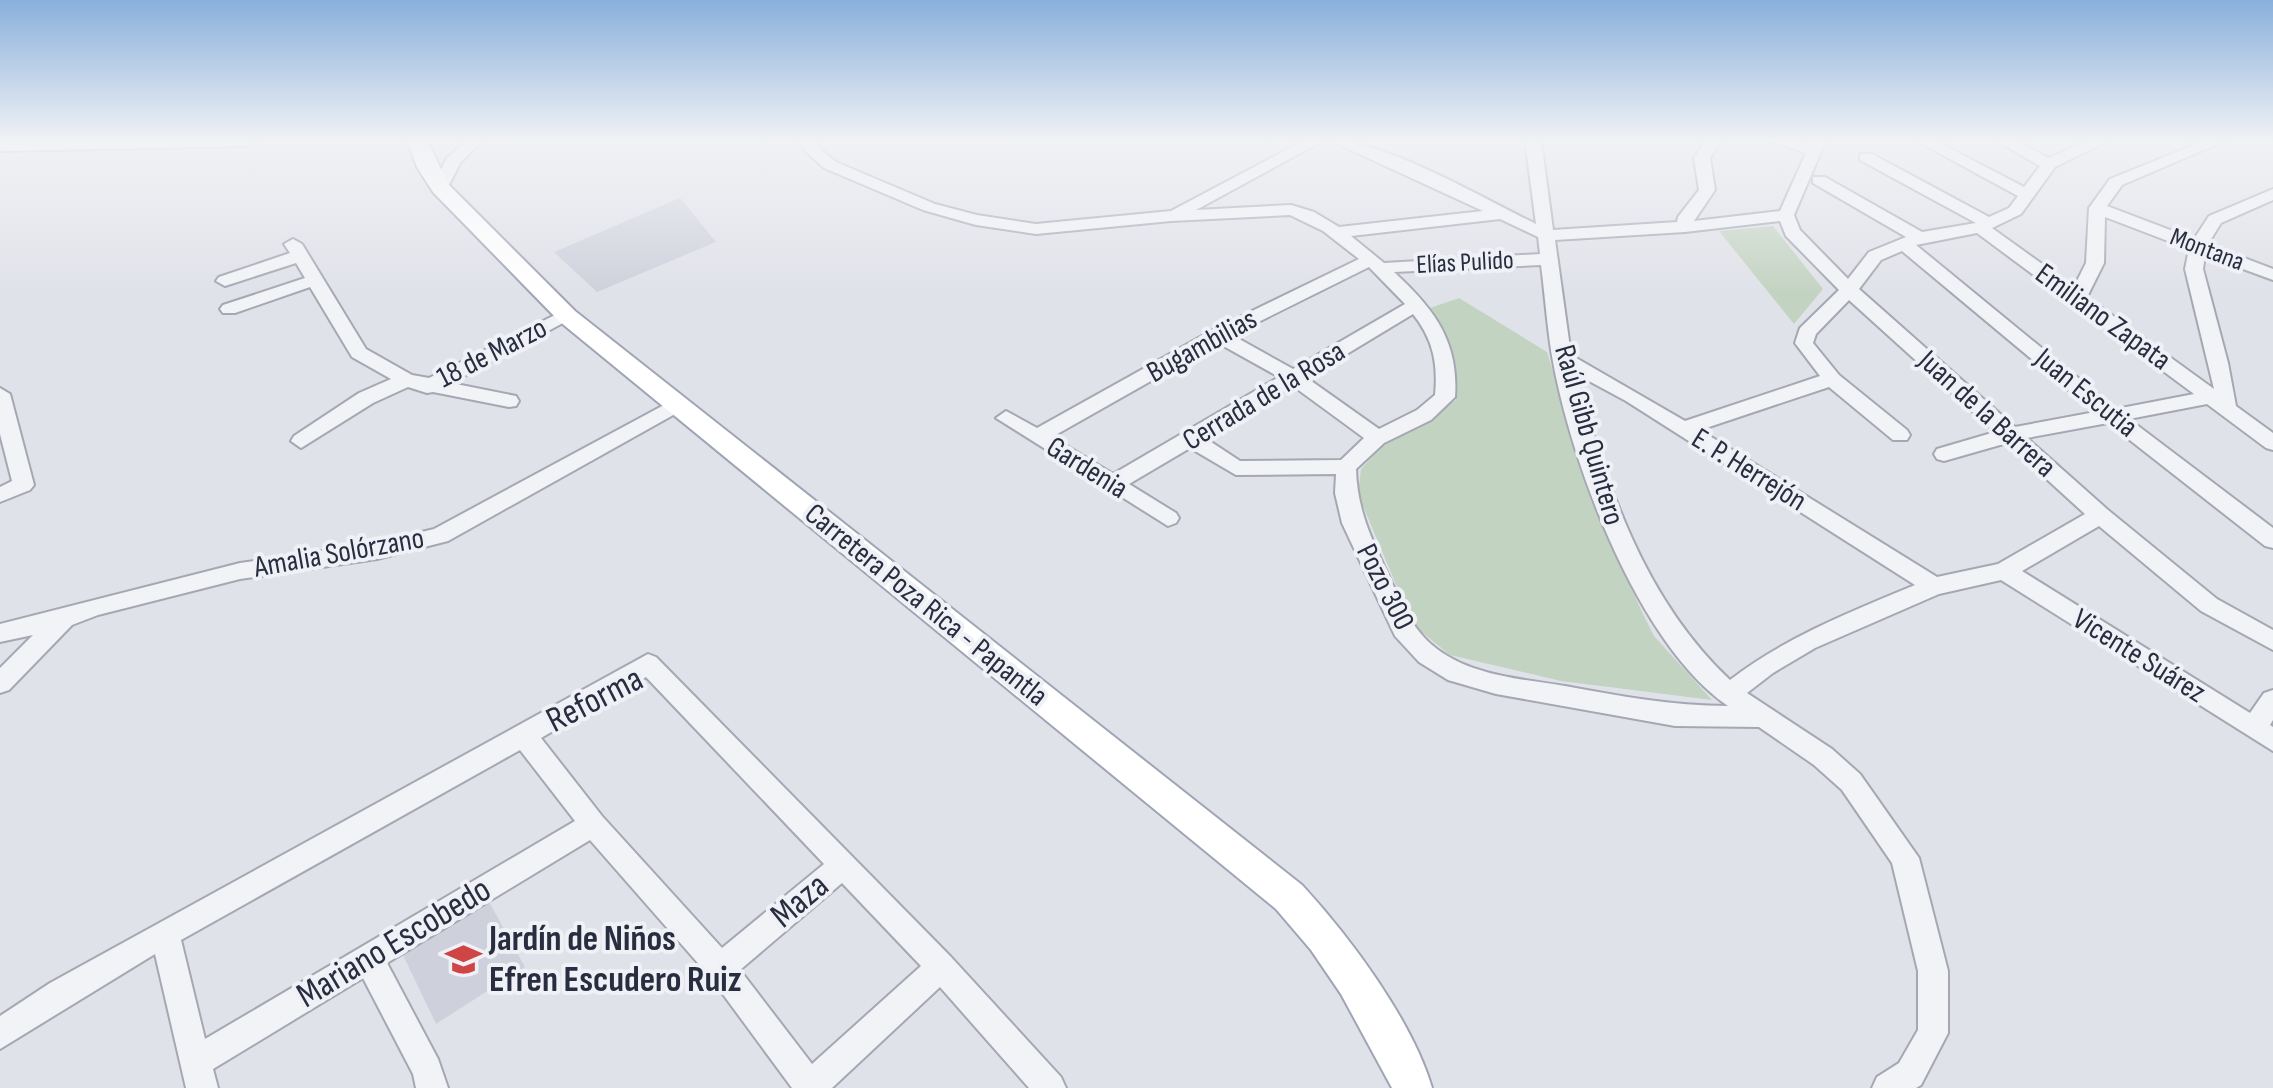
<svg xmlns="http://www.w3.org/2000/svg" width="2273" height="1088" font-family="'Sofia Sans Condensed',sans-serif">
  <rect width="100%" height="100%" fill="#e0e2e9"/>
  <g fill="#ced1db">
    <polygon points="680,198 716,242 597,292 554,252"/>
    <polygon points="488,900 525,967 436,1024 402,953"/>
  </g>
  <g fill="#c3d3c1">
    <polygon points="1773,226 1823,289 1794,324 1719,231"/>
    <path d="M1459 298 1547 352 1599 516 1641 610 1654 636 1712 700 1561 681 1450 655 1413 625 1358 494 1361 469 1380 448 1456 400C1459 367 1449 333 1427 309Z"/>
  </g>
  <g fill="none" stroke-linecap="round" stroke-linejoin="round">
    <defs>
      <g id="minor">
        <polygon points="467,140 483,140 460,163 446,191 434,191 432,188 447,158"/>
        <path d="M800 140H816L817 146 836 162 935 204 977 215 1036 224 1171 211 1305 140H1324L1196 210 1291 205 1314 212 1339 227 1483 211 1329 140C1385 140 1482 198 1536 224L1525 140H1541L1553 230 1677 222 1678 217 1699 190 1694 158 1706 140H1721L1710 158 1715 190 1694 221 1780 211 1806 153 1767 140H1793L1809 145 1811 140H1826L1794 215 1800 230 1848 279 1869 252 1906 237 1813 183V177H1825L1922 232 1976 223 1860 160V154H1872L1989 217 2009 208 2018 196 1915 140H1934L2024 187 2040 166 1995 140H2014L2049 158 2089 140H2110L2055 167 2021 214 1992 228 2074 287 2086 263 2089 208 2110 179 2206 140H2227L2122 185 2107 206 2194 239 2209 216 2273 189V200L2221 223 2208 244 2273 269V280L2205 255 2203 269 2228 363 2236 406 2273 433V450L2266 448 2207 404 2129 419 2273 528V548L2265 546 2108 423 2027 438 2108 510 2217 599 2273 630V650L2201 611 2099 526 2022 571 2250 713 2264 693 2273 690V720L2270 725 2273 727V751L2001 580 1939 594 1815 648 1773 673 1747 693 1832 749 1860 774 1919 858 1948 971V1033L1921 1085 1916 1088H1872L1877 1077 1899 1063 1918 1030V971L1892 863 1842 790 1814 765 1759 727 1675 726 1496 694 1448 680 1419 662 1395 636 1342 523 1335 493 1336 474 1236 475 1190 448 1129 484 1176 513 1179 518 1176 523 1168 526 996 418 1006 411 1037 428 1211 331 1359 259 1323 231 1290 215 1171 221 1036 234 976 225 923 210 824 168 805 151ZM2105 217 2189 249 2185 269 2214 389 2087 297 2104 263ZM1500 219 1538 237 1540 254 1384 263 1351 236ZM1780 221 1786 236 1839 290 1800 328 1795 343 1820 376 1685 421 1571 355 1555 240 1685 232ZM1977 233 2194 394 2116 409 1916 245ZM1902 251 2095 412 2015 427 1859 289 1881 260ZM1541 265C1545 295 1547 326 1552 356 1570 461 1638 645 1728 706 1672 706 1620 696 1565 686 1522 679 1473 676 1437 649 1410 629 1399 597 1385 568 1369 534 1357 506 1356 469L1384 443 1431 420 1455 397C1459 341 1434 309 1394 272ZM1369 267 1405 304 1293 369 1232 335ZM1849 300 1995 432 1937 449 1934 454 1937 459 1944 461 2007 443 2085 514 1998 564 1937 577 1700 430 1829 387 1893 440H1907L1910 435 1907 430 1839 375 1813 343 1816 334ZM1413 314C1433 339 1438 363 1435 395L1417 410 1379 429 1307 378ZM1218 343 1279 377 1113 474 1052 437ZM1576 374 1626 401 1915 585C1850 612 1786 637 1730 680 1643 598 1607 486 1576 374ZM1293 386 1364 438 1341 460 1240 461 1205 438Z"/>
        <polygon points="293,239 302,244 366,349 412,375 429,378 561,312 573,312 576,316 451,383 516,396 519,401 516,406 509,407 433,392 427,393 408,387 373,403 301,448 291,441 294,436 359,393 391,379 352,357 310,287 235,313 223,313 220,309 223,305 305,278 296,263 225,286 216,281 219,277 290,253 284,244"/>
        <polygon points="0,388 10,394 34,485 30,490 0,502 0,487 12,481 0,434"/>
        <polygon points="677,398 687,404 684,409 448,541 377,559 240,579 98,615 72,625 9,690 0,693 0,668 33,635 0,642 0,624 240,563 377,543 434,529"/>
        <path d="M648 654 656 657 951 957 1061 1077 1066 1088H1029L940 987 832 1088H792L711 978 590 840 387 963 438 1059 448 1088H416L413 1074 363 978 213 1069 218 1088H186L155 954 0 1049V1016L50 983ZM646 677 824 864 722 948 602 816 541 738ZM520 750 575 821 205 1039 181 940ZM842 883 921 966 812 1064 740 970Z"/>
      </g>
      <g id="major">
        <polygon points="0,140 258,140 249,146 0,151"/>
        <path d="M407 140H427L448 184 575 311 1302 885C1350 937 1412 1020 1432 1088H1392L1341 994 1311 950 1276 909 559 321 433 192 417 167Z"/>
      </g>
    </defs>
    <use href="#minor" stroke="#a5a8b3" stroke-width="4"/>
    <use href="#major" stroke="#9fa5b5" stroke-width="4"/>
    <use href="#minor" fill="#f2f3f7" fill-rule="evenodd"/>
    <use href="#major" fill="#fff" fill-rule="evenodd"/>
  </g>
  <linearGradient id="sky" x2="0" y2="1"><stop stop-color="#89b0dc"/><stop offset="0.48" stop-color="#f1f2f5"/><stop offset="1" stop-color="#f1f2f5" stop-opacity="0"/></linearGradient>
  <rect width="2273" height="293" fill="url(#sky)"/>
  <defs>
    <symbol id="school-bare" viewBox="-9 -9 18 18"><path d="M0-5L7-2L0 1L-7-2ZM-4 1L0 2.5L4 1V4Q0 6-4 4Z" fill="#cf4445" stroke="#eff1f6" stroke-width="2.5" paint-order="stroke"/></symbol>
  </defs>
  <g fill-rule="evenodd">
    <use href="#school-bare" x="438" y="934" width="51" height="51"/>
  </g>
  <g text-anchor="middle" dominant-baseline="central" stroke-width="8" stroke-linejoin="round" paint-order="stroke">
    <g font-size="26" fill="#282e40" stroke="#eff1f6">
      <text transform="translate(2207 250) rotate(21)">Montana</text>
      <text transform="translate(1465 263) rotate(-3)">Elías Pulido</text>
    </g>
    <g font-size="30" fill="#282e40" stroke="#eff1f6">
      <text transform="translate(2103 317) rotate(36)">Emiliano Zapata</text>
      <text transform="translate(1202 346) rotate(-29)">Bugambilias</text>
      <text transform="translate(492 353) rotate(-27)">18 de Marzo</text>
      <text transform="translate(2086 393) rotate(39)">Juan Escutia</text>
      <text transform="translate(1264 396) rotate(-31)">Cerrada de la Rosa</text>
      <text transform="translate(1987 414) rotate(42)">Juan de la Barrera</text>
      <text transform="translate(1589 435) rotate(74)">Raúl Gibb Quintero</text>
      <text transform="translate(1087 468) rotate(32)">Gardenia</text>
      <text transform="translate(1749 470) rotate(32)">E. P. Herrejón</text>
      <text transform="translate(339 553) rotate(-10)">Amalia Solórzano</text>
      <text transform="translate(1385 587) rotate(63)">Pozo 300</text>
      <text transform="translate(926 605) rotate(39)">Carretera Poza Rica - Papantla</text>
      <text transform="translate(2139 656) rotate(32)">Vicente Suárez</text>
    </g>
    <g font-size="36" fill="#282e40" stroke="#eff1f6">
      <text transform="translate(595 700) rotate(-27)">Reforma</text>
      <text transform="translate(800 901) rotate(-40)">Maza</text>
      <text transform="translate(394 943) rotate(-31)">Mariano Escobedo</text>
    </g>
    <g font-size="36" font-weight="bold" fill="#282e40" stroke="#eff1f6" text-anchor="start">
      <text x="489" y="939">Jardín de Niños<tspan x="489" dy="41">Efren Escudero Ruiz</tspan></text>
    </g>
  </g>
</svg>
